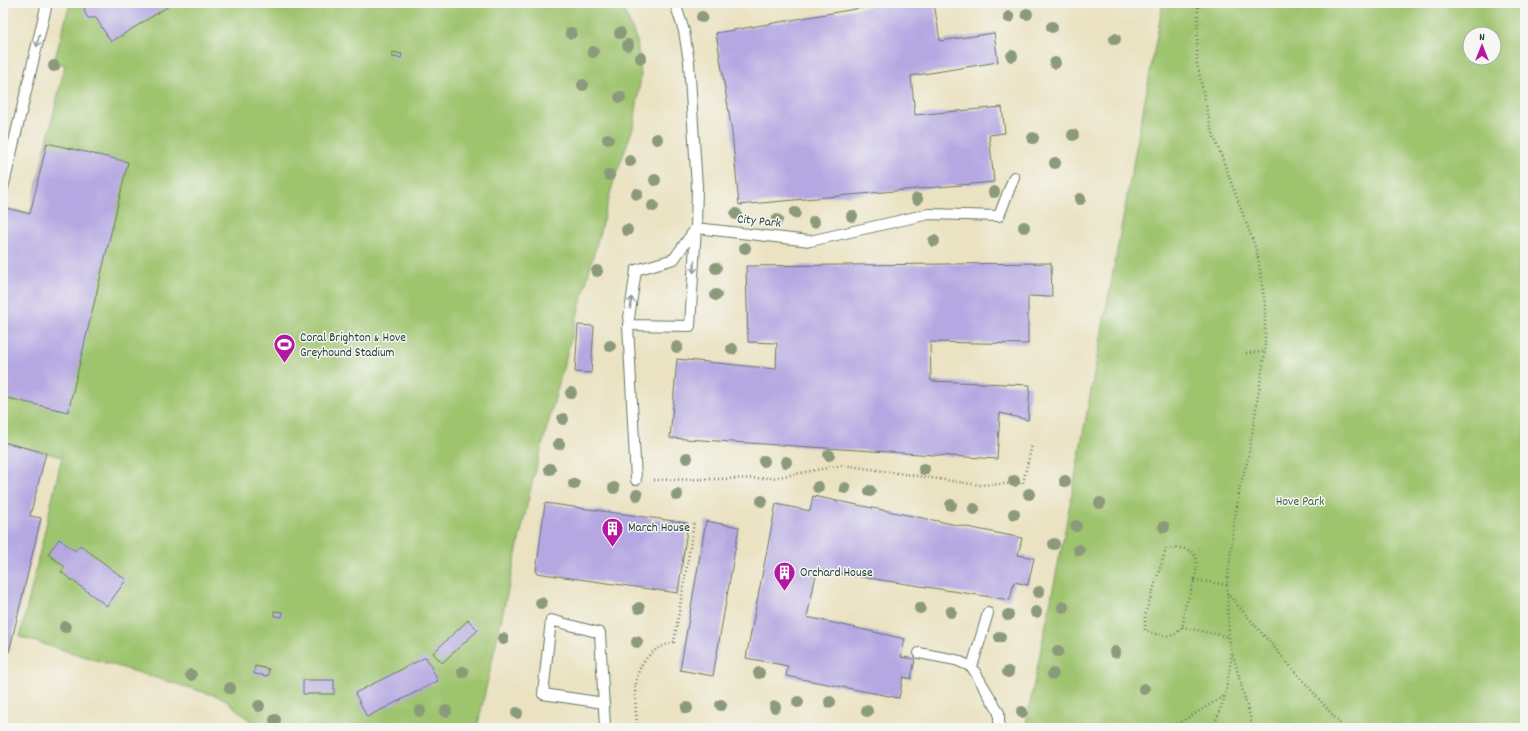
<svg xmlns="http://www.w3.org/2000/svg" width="1528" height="731" font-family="Dekko,sans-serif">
  <rect width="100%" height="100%" fill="#f6f6f2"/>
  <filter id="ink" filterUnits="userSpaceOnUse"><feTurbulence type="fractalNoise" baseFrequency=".025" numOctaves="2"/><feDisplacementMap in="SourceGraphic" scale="8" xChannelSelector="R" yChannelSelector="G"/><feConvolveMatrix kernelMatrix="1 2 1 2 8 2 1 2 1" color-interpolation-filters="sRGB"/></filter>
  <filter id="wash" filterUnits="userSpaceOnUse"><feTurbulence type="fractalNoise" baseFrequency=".012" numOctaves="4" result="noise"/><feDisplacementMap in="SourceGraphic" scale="16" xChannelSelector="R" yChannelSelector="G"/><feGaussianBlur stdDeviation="0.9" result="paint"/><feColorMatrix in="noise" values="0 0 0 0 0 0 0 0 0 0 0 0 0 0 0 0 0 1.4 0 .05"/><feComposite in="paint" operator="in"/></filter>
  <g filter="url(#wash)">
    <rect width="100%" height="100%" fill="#eae2c1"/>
    <g fill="#9fc46e" stroke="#5f8051" fill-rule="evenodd">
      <polygon points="70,3 621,3 637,41 641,75 634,125 613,183 532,483 477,728 259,728 223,698 20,637 62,457 3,442 3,326 8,303 3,302 3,220 6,208 30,213 65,65 54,62"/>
      <path d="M1163 3H1525V728H1025L1066 525ZM1470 34H1494V58H1470Z"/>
    </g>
    <g id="blocks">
      <g fill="#b5a8e2">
        <polygon points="86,3 171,3 172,4 111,42 96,18 88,18 84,11"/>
        <polygon points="890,3 934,3 940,41 994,33 998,62 911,76 915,115 1002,107 1005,133 989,135 994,182 739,205 732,132 716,33"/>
        <polygon points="392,52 402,54 401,58 392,57"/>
        <polygon points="47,143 128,162 68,412 3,397 3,326 8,303 3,302 3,220 6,208 30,214"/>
        <polygon points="1051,263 1052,297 1028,296 1028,344 930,342 931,381 1030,385 1028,420 1000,413 997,459 670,438 677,359 776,369 777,343 748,342 746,266"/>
        <polygon points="578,325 594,326 591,373 575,372"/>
        <polygon points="3,442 46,453 30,516 41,518 9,652 3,651"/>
        <polygon points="813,496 1022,538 1018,555 1034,558 1028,585 1014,582 1010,600 817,570 807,617 905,639 901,657 915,659 911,679 903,677 899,698 786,676 788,666 746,658 776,504 810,511"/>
        <polygon points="545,503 688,523 678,593 536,573"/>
        <polygon points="706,521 739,527 713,676 680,670"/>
        <polygon points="59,539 75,551 80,545 126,580 107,606 61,572 65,567 48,554"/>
        <polygon points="274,611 283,612 282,617 274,616"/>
        <polygon points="468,620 478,630 442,663 433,653"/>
        <polygon points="426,657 438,681 367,717 355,693"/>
        <polygon points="255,666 269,669 268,676 254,674"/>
        <rect x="303" y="680" width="31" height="14"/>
      </g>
    </g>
  </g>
  <g filter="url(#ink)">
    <use href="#blocks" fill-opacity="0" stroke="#667765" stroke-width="1"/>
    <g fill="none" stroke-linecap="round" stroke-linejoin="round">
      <defs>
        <g id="lane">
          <polyline points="675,3 684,31 689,62 697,187 696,228 690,326 628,325 636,270 674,259 696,228"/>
          <polyline points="3,188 47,3"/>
          <polyline points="696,228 810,241 929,214 999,216 1014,177"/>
          <polyline points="628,325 636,480"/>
          <polyline points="988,613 972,667 997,709 999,713 999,728"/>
          <polyline points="919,653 956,660 972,667"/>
          <polyline points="604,703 543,694 551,620 600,633 605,728"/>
        </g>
      </defs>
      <use href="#lane" stroke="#667765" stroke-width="12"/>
      <g stroke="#667765" stroke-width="2.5" stroke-dasharray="1 3" stroke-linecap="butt">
        <polyline points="1198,3 1197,63 1211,128 1257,252 1265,304 1265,352 1248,459 1240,486 1234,524 1227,585 1229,637 1232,654 1225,696 1213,728"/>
        <polyline points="1246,353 1265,352"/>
        <polyline points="654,480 773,478 843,465 979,485 1023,483 1032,445"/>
        <path d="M1176 548C1184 548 1191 549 1195 556 1201 569 1189 595 1185 607 1183 613 1185 623 1181 628 1180 630 1176 634 1175 634 1165 639 1154 633 1145 630V615L1166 549Z"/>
        <polyline points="1194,580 1227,585"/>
        <polyline points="1227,593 1344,728"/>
        <polyline points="1182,627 1229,637"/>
        <polyline points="1233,655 1253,728"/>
        <path d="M637 728C636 699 628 668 657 649 662 646 668 644 674 642L694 523"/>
        <polyline points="1171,728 1224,696"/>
      </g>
      <use href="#lane" stroke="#fff" stroke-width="10"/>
    </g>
    <g fill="#8c9a7b">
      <circle cx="1027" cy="14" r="6"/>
      <circle cx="702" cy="17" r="6"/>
      <circle cx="1009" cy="17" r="6"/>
      <circle cx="1052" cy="27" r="6"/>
      <circle cx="571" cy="33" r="6"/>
      <circle cx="620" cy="33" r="6"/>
      <circle cx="1115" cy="39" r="6"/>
      <circle cx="628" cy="45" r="6"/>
      <circle cx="593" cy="52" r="6"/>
      <circle cx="1012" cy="56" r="6"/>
      <circle cx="641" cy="58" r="6"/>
      <circle cx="1055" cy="63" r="6"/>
      <circle cx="54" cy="66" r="6"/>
      <circle cx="583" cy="85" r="6"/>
      <circle cx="620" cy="97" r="6"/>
      <circle cx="1073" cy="135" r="6"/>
      <circle cx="1033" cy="138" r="6"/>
      <circle cx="608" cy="139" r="6"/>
      <circle cx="657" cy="139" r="6"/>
      <circle cx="630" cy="161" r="6"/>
      <circle cx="1055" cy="163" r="6"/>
      <circle cx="609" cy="175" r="6"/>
      <circle cx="655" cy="180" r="6"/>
      <circle cx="994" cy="192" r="6"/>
      <circle cx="637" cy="194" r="6"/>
      <circle cx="917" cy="199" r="6"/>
      <circle cx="1080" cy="199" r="6"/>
      <circle cx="653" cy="206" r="6"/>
      <circle cx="795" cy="213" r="6"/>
      <circle cx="736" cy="214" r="6"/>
      <circle cx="852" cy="216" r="6"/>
      <circle cx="777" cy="220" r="6"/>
      <circle cx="814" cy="222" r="6"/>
      <circle cx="1024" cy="227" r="6"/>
      <circle cx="627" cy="230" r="6"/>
      <circle cx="934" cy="241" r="6"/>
      <circle cx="745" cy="248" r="6"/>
      <circle cx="716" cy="268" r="6"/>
      <circle cx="597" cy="271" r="6"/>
      <circle cx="716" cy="295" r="6"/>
      <circle cx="610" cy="346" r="6"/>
      <circle cx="677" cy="347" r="6"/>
      <circle cx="732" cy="349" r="6"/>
      <circle cx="571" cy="393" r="6"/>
      <circle cx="563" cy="419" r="6"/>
      <circle cx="559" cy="444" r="6"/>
      <circle cx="829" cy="455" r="6"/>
      <circle cx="687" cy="458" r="6"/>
      <circle cx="764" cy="461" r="6"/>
      <circle cx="786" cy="462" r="6"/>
      <circle cx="550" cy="469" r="6"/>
      <circle cx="924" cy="469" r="6"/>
      <circle cx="1014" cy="481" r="6"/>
      <circle cx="1065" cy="481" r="6"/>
      <circle cx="574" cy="484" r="6"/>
      <circle cx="818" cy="487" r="6"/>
      <circle cx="614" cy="488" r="6"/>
      <circle cx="845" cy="488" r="6"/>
      <circle cx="870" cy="491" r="6"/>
      <circle cx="1029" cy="494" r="6"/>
      <circle cx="637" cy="495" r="6"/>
      <circle cx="677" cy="495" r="6"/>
      <circle cx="762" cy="501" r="6"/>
      <circle cx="1100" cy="503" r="6"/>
      <circle cx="951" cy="505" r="6"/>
      <circle cx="974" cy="509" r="6"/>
      <circle cx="1014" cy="514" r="6"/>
      <circle cx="1076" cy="526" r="6"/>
      <circle cx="1164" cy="527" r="6"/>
      <circle cx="1054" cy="544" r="6"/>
      <circle cx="1079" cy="550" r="6"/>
      <circle cx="1039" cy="592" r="6"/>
      <circle cx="541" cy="603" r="6"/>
      <circle cx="1063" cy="607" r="6"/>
      <circle cx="639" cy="608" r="6"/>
      <circle cx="920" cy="608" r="6"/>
      <circle cx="951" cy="612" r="6"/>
      <circle cx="1036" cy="612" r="6"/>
      <circle cx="1008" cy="615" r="6"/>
      <circle cx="65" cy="627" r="6"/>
      <circle cx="1000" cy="637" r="6"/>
      <circle cx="503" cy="639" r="6"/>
      <circle cx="637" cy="642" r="6"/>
      <circle cx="1058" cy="651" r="6"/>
      <circle cx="1115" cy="652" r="6"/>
      <circle cx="463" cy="672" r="6"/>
      <circle cx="1008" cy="672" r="6"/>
      <circle cx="759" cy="673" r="6"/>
      <circle cx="1053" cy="674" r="6"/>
      <circle cx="191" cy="675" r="6"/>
      <circle cx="230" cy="688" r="6"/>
      <circle cx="1144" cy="689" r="6"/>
      <circle cx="798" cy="702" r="6"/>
      <circle cx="830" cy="702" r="6"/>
      <circle cx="721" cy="705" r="6"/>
      <circle cx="259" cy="706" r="6"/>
      <circle cx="775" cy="707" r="6"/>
      <circle cx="687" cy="708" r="6"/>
      <circle cx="420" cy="711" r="6"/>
      <circle cx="446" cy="711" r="6"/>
      <circle cx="867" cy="711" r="6"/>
      <circle cx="1022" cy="712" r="6"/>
      <circle cx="517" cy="713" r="6"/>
      <circle cx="275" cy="720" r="6"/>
    </g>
    <defs><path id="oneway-shaft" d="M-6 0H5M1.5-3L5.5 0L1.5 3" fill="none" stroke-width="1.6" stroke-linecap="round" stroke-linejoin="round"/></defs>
    <g stroke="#8f9e9a">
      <use href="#oneway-shaft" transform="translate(38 41) rotate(103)"/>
      <use href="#oneway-shaft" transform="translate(694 267) rotate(94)"/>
      <use href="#oneway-shaft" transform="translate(631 303) rotate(-82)"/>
    </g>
  </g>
  <defs>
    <symbol id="stadium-pin" viewBox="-11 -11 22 30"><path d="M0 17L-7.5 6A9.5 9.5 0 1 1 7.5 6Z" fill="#b5179e" stroke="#f6f6f2"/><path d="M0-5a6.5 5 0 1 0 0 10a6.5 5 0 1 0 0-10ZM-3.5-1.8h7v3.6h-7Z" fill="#fff"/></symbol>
    <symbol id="building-pin" viewBox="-11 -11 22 30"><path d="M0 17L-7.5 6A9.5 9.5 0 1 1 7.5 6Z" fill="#b5179e" stroke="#f6f6f2"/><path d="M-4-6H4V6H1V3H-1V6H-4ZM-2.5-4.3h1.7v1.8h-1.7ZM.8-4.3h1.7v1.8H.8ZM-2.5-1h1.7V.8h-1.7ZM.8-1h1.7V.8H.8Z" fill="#fff"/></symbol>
  </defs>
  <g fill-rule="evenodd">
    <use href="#stadium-pin" x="272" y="332" width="25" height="34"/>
    <use href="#building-pin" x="600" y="516" width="25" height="34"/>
    <use href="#building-pin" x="772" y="560" width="25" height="34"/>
  </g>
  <g text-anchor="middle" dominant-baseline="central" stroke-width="3" stroke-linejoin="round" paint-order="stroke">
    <g font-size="13" fill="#1f3d34" stroke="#f6f6f2">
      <text transform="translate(759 222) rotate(6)">City Park</text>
    </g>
    <g font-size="13" fill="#1f3d34" stroke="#f6f6f2" text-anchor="start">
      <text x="300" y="338">Coral Brighton &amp; Hove<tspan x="300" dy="15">Greyhound Stadium</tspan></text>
      <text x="628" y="528">March House</text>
      <text x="800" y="573">Orchard House</text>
    </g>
    <g font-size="13" fill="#3f5f42" stroke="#f6f6f2">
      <text x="1300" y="502">Hove Park</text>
    </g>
  </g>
  <rect width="1528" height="731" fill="none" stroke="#f6f6f2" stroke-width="16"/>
  <g transform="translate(1482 46)"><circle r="19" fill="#f6f6f2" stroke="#a0aca6"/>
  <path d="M0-3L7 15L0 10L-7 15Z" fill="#b5179e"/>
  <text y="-6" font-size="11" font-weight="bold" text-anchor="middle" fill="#1f3d34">N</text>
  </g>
</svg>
